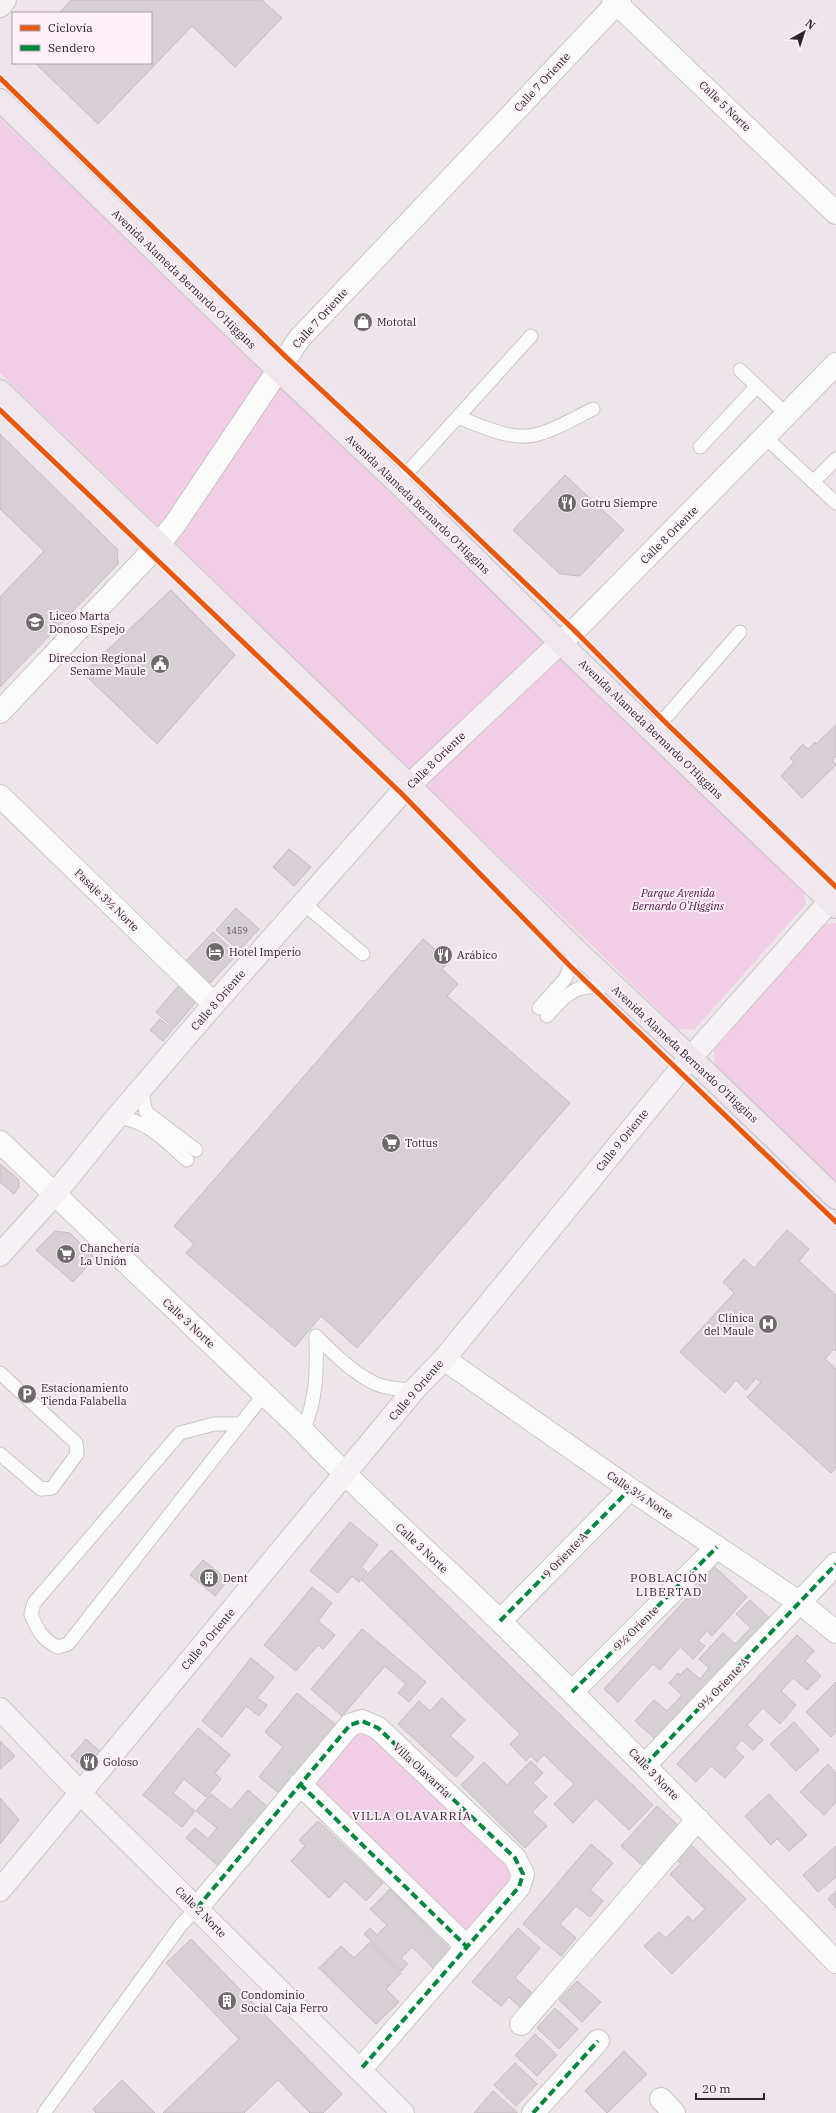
<svg xmlns="http://www.w3.org/2000/svg" width="836" height="2113" font-family="'IBM Plex Serif',serif">
  <rect width="100%" height="100%" fill="#eee5eb"/>
  <g fill="#f1cee6">
    <polygon points="0,118 803,889 806,904 694,1030 678,1029 0,373"/>
    <polygon points="836,923 836,1182 715,1066 714,1050 824,924"/>
    <polygon points="362,1726 519,1873 466,1930 313,1781"/>
  </g>
  <g fill="#d6cfd4" stroke="#c2bbc0">
    <polygon points="71,0 262,0 282,18 235,67 192,26 98,124 35,63 151,63 151,13 59,13"/>
    <polygon points="0,434 117,549 118,564 0,687 0,597 44,551 0,509"/>
    <polygon points="565,475 624,530 580,576 560,574 513,530"/>
    <polygon points="171,590 235,655 157,744 83,673"/>
    <polygon points="836,725 836,756 832,760 836,765 802,798 781,776 794,762 790,758 803,744 808,749 815,742 816,744"/>
    <polygon points="289,849 311,867 294,886 273,867"/>
    <polygon points="236,908 259,929 239,951 216,930"/>
    <polygon points="213,932 237,954 209,984 185,962"/>
    <polygon points="423,939 449,961 442,969 458,984 447,996 570,1103 357,1348 321,1316 295,1347 186,1253 194,1244 174,1226"/>
    <polygon points="181,983 196,996 195,1003 174,1028 156,1012"/>
    <polygon points="160,1019 173,1029 163,1041 150,1030"/>
    <polygon points="0,1164 19,1180 19,1187 14,1194 0,1182"/>
    <polygon points="787,1230 809,1249 799,1261 836,1295 836,1351 834,1349 825,1359 836,1369 836,1467 831,1473 747,1397 761,1382 756,1378 746,1390 736,1380 725,1393 680,1352 734,1293 723,1282 744,1259 754,1268"/>
    <polygon points="55,1231 70,1233 95,1258 73,1282 36,1250"/>
    <polygon points="350,1522 378,1545 361,1567 367,1572 359,1582 352,1576 338,1593 310,1571"/>
    <polygon points="391,1550 653,1805 629,1830 596,1798 573,1823 554,1804 574,1784 544,1755 537,1762 531,1756 526,1761 510,1744 520,1734 362,1580"/>
    <polygon points="203,1560 228,1580 215,1596 190,1575"/>
    <polygon points="715,1567 747,1597 712,1636 707,1631 698,1641 705,1646 693,1659 680,1647 660,1670 653,1664 618,1702 604,1689"/>
    <polygon points="312,1587 332,1603 318,1621 335,1635 323,1649 318,1645 296,1671 264,1645"/>
    <polygon points="750,1600 775,1623 662,1745 635,1721 654,1700 667,1711 682,1695 669,1683 678,1673 680,1675 687,1668 700,1679 709,1668 699,1659 723,1633 735,1644 751,1628 736,1614"/>
    <polygon points="362,1629 426,1682 409,1702 398,1693 406,1684 385,1666 342,1716 311,1689"/>
    <polygon points="797,1635 814,1651 805,1661 821,1676 807,1690 793,1678 781,1691 796,1705 780,1724 763,1708 747,1725 763,1740 753,1750 742,1740 734,1748 744,1757 725,1778 711,1766 696,1782 677,1764"/>
    <polygon points="251,1658 274,1677 257,1698 267,1705 259,1716 246,1706 222,1737 202,1721"/>
    <polygon points="836,1682 836,1731 831,1737 806,1712"/>
    <polygon points="297,1693 336,1725 280,1794 259,1777 283,1747 265,1732"/>
    <polygon points="442,1698 465,1720 450,1736 474,1757 456,1777 398,1724 419,1701 430,1711"/>
    <polygon points="794,1722 819,1750 796,1771 770,1744"/>
    <polygon points="198,1728 230,1755 215,1773 221,1779 206,1797 184,1779 173,1793 195,1811 182,1827 143,1795"/>
    <polygon points="86,1739 102,1753 89,1768 83,1767 71,1756"/>
    <polygon points="0,1741 15,1756 0,1769"/>
    <polygon points="531,1761 543,1773 533,1783 547,1797 532,1812 547,1826 525,1848 461,1785 484,1762 507,1785"/>
    <polygon points="828,1764 836,1773 836,1802 824,1815 800,1792"/>
    <polygon points="248,1790 269,1808 220,1867 186,1838 195,1828 208,1839 217,1828 196,1811 211,1794 231,1810"/>
    <polygon points="769,1794 807,1835 789,1851 777,1839 771,1845 745,1816"/>
    <polygon points="0,1798 19,1820 0,1844"/>
    <polygon points="657,1806 680,1827 644,1867 621,1846"/>
    <polygon points="318,1821 383,1883 366,1901 345,1881 329,1898 291,1861 305,1846 299,1840"/>
    <polygon points="685,1839 746,1899 672,1974 644,1946 659,1932 666,1938 688,1916 693,1921 705,1909 670,1874 681,1864 671,1853"/>
    <polygon points="591,1844 613,1863 590,1890 603,1901 590,1917 576,1906 560,1924 576,1938 561,1956 523,1924"/>
    <polygon points="836,1846 836,1877 818,1892 803,1875"/>
    <polygon points="390,1889 451,1950 433,1968 412,1947 401,1958 408,1964 401,1971 364,1934 370,1928 377,1935 387,1925 370,1909"/>
    <polygon points="836,1891 836,1908 828,1899"/>
    <polygon points="518,1928 540,1948 515,1978 532,1993 520,2007 509,1997 501,2006 472,1982"/>
    <polygon points="191,1939 342,2094 323,2113 310,2113 278,2080 244,2113 163,2113 239,2039 166,1963"/>
    <polygon points="370,1942 401,1973 386,1989 399,2002 376,2024 319,1968 341,1946 354,1958"/>
    <polygon points="577,1981 601,2002 582,2022 559,2000"/>
    <polygon points="555,2008 578,2029 559,2049 537,2028"/>
    <polygon points="535,2034 557,2055 537,2076 515,2055"/>
    <polygon points="624,2051 647,2074 607,2113 585,2091"/>
    <polygon points="515,2063 537,2084 516,2106 494,2085"/>
    <polygon points="122,2080 155,2113 96,2113 93,2109"/>
    <polygon points="493,2091 517,2112 517,2113 474,2113"/>
  </g>
  <g fill="none" stroke-linecap="round" stroke-linejoin="round">
    <defs>
      <g id="lane">
        <polyline points="740,370 787,415"/>
        <path d="M458 417C483 427 515 443 542 433 560 427 577 417 593 409"/>
        <polyline points="765,437 836,503"/>
        <polyline points="700,447 757,386"/>
        <polyline points="813,482 836,459"/>
        <polyline points="398,483 531,336"/>
        <polyline points="653,732 740,632"/>
        <polyline points="302,902 363,954"/>
        <polyline points="539,1008 565,979 577,951"/>
        <path d="M547 1016C572 988 576 985 613 986"/>
        <polyline points="141,1088 146,1112 196,1150"/>
        <path d="M117 1117C149 1121 164 1140 187 1160"/>
        <path d="M316 1336C333 1353 352 1372 374 1383 386 1389 401 1389 414 1390"/>
        <polyline points="0,1373 76,1443 77,1454 52,1488 41,1489 0,1454"/>
        <path d="M240 1424H214L180 1433 34 1603 31 1614C37 1629 42 1640 58 1647L68 1644 265 1393"/>
        <path d="M303 1431C317 1399 317 1370 316 1336"/>
        <polyline points="44,2113 181,1925 197,1908"/>
      </g>
      <g id="street">
        <polyline points="613,0 836,213"/>
        <polyline points="561,642 580,625 836,364"/>
        <polyline points="0,712 159,544 175,524 299,339 620,0"/>
        <polyline points="0,796 214,1004"/>
        <path d="M0 1142 303 1431C366 1498 436 1558 502 1623 615 1734 726 1848 836 1962"/>
        <polyline points="444,1359 630,1489 800,1603 836,1632"/>
        <polyline points="500,1621 630,1489"/>
        <polyline points="572,1692 717,1547"/>
        <polyline points="645,1765 836,1564"/>
        <polyline points="300,1784 467,1947"/>
        <polyline points="197,1908 350,1725 362,1721 378,1728 515,1858 523,1874 519,1887 360,2070"/>
        <polyline points="521,2024 698,1819"/>
        <polyline points="661,2099 674,2113"/>
        <polyline points="533,2113 598,2041"/>
      </g>
      <g id="secondary">
        <polyline points="0,6 5,0"/>
        <polyline points="0,1255 54,1195 117,1117 214,1004 401,793 561,642"/>
        <polyline points="0,1709 91,1804 403,2113"/>
        <polyline points="0,1890 414,1390 444,1359 678,1072 830,901"/>
      </g>
      <g id="primary">
        <polyline points="0,100 258,351 398,483 581,663 836,907"/>
        <polyline points="0,391 409,785 577,951 690,1057 836,1198"/>
      </g>
    </defs>
    <use href="#lane" stroke="#cbc3c8" stroke-width="15"/>
    <use href="#street" stroke="#cbc3c8" stroke-width="24"/>
    <use href="#secondary" stroke="#cbc3c8" stroke-width="24"/>
    <use href="#primary" stroke="#c6c2c5" stroke-width="24"/>
    <use href="#lane" stroke="#fcfbfc" stroke-width="13"/>
    <use href="#street" stroke="#fcfbfc" stroke-width="22"/>
    <use href="#secondary" stroke="#f6f1f4" stroke-width="22"/>
    <use href="#primary" stroke="#efe7ed" stroke-width="22"/>
    <g stroke="#00873e" stroke-width="4" stroke-dasharray="8 4" stroke-linecap="butt">
      <polyline points="500,1621 630,1489"/>
      <polyline points="572,1692 717,1547"/>
      <polyline points="645,1765 836,1564"/>
      <polyline points="300,1784 467,1947"/>
      <polyline points="197,1908 350,1725 362,1721 378,1728 515,1858 523,1874 519,1887 360,2070"/>
      <polyline points="533,2113 598,2041"/>
    </g>
    <defs>
      <g id="cycleway">
        <polyline points="0,78 286,357 409,472 574,630 664,721 836,887"/>
        <polyline points="0,410 401,793 570,966 836,1222"/>
      </g>
    </defs>
    <use href="#cycleway" stroke="#fdf0f8" stroke-width="8"/>
    <use href="#cycleway" stroke="#e8590c" stroke-width="5"/>
  </g>
  <defs>
    <symbol id="shop-disc" viewBox="-11 -11 22 22"><circle r="9.5" fill="#6f686d" stroke="#fdf0f8"/><path d="M-5-2.5h2.3a2.7 3.5 0 0 1 5.4 0H5L5.5 6h-11ZM-1.5-2.5h3a1.5 2.3 0 0 0-3 0Z" fill="#fff"/></symbol>
    <symbol id="restaurant-disc" viewBox="-11 -11 22 22"><circle r="9.5" fill="#6f686d" stroke="#fdf0f8"/><path d="M-5-6h1v4h1v-4h1v4h1v-4h1v5L-1.5 .5V6h-2V.5L-5-1ZM5-6V6H3V1.5H1.5Q1.5-4 5-6Z" fill="#fff"/></symbol>
    <symbol id="school-disc" viewBox="-11 -11 22 22"><circle r="9.5" fill="#6f686d" stroke="#fdf0f8"/><path d="M0-5L7-2L0 1L-7-2ZM-4 1L0 2.5L4 1V4Q0 6-4 4Z" fill="#fff"/></symbol>
    <symbol id="civic-disc" viewBox="-11 -11 22 22"><circle r="9.5" fill="#6f686d" stroke="#fdf0f8"/><path d="M-.6-6.5H3V-4.5H.6V-3L4-1V1h2V6H-6V1h2V-1L-.6-3ZM-1.2 2.5V6h2.4V2.5Z" fill="#fff"/></symbol>
    <symbol id="hotel-disc" viewBox="-11 -11 22 22"><circle r="9.5" fill="#6f686d" stroke="#fdf0f8"/><path d="M-6-4.5h1.5V1H6V5H4.5V3h-9V5H-6ZM-4 0a1.8 1.8 0 1 1 3.6 0ZM.5 0V-2.5h3Q6-2.5 6 0Z" fill="#fff"/></symbol>
    <symbol id="supermarket-disc" viewBox="-11 -11 22 22"><circle r="9.5" fill="#6f686d" stroke="#fdf0f8"/><path d="M-6-5.5h2.5l.6 2H6L4.5 2H-2.5L-4.4-4H-6ZM-1.5 3.2a1.3 1.3 0 1 0 .1 0ZM3 3.2a1.3 1.3 0 1 0 .1 0Z" fill="#fff"/></symbol>
    <symbol id="hospital-disc" viewBox="-11 -11 22 22"><circle r="9.5" fill="#6f686d" stroke="#fdf0f8"/><path d="M-5-5h3v3.5h4V-5h3V5h-3V1.5h-4V5h-3Z" fill="#fff"/></symbol>
    <symbol id="parking-disc" viewBox="-11 -11 22 22"><circle r="9.5" fill="#6f686d" stroke="#fdf0f8"/><path d="M-3.5-5.5H1a3.5 3.5 0 0 1 0 7H-1V5.5H-3.5ZM-1-3.4V-.6H.8a1.4 1.4 0 0 0 0-2.8Z" fill="#fff"/></symbol>
    <symbol id="building-disc" viewBox="-11 -11 22 22"><circle r="9.5" fill="#6f686d" stroke="#fdf0f8"/><path d="M-4-6H4V6H1V3H-1V6H-4ZM-2.5-4.3h1.7v1.8h-1.7ZM.8-4.3h1.7v1.8H.8ZM-2.5-1h1.7V.8h-1.7ZM.8-1h1.7V.8H.8Z" fill="#fff"/></symbol>
  </defs>
  <g fill-rule="evenodd">
    <use href="#shop-disc" x="352" y="311" width="22" height="22"/>
    <use href="#restaurant-disc" x="556" y="492" width="22" height="22"/>
    <use href="#school-disc" x="24" y="611" width="22" height="22"/>
    <use href="#civic-disc" x="149" y="653" width="22" height="22"/>
    <use href="#hotel-disc" x="204" y="941" width="22" height="22"/>
    <use href="#restaurant-disc" x="432" y="944" width="22" height="22"/>
    <use href="#supermarket-disc" x="380" y="1132" width="22" height="22"/>
    <use href="#supermarket-disc" x="55" y="1243" width="22" height="22"/>
    <use href="#hospital-disc" x="757" y="1313" width="22" height="22"/>
    <use href="#parking-disc" x="16" y="1383" width="22" height="22"/>
    <use href="#building-disc" x="198" y="1567" width="22" height="22"/>
    <use href="#restaurant-disc" x="78" y="1751" width="22" height="22"/>
    <use href="#building-disc" x="216" y="1990" width="22" height="22"/>
  </g>
  <g text-anchor="middle" dominant-baseline="central" stroke-width="4" stroke-linejoin="round" paint-order="stroke">
    <g font-size="9" fill="#565054">
      <text x="237" y="930">1459</text>
    </g>
    <g font-size="11" fill="#2b2529" stroke="#fdf0f8">
      <text transform="translate(542 82) rotate(-47)">Calle 7 Oriente</text>
      <text transform="translate(725 106) rotate(44)">Calle 5 Norte</text>
      <text transform="translate(184 279) rotate(44)">Avenida Alameda Bernardo O'Higgins</text>
      <text transform="translate(320 318) rotate(-48)">Calle 7 Oriente</text>
      <text transform="translate(418 504) rotate(44)">Avenida Alameda Bernardo O'Higgins</text>
      <text transform="translate(669 535) rotate(-45)">Calle 8 Oriente</text>
      <text transform="translate(651 729) rotate(44)">Avenida Alameda Bernardo O'Higgins</text>
      <text transform="translate(436 760) rotate(-44)">Calle 8 Oriente</text>
      <text transform="translate(107 900) rotate(44)">Pasaje 3½ Norte</text>
      <text transform="translate(218 1000) rotate(-49)">Calle 8 Oriente</text>
      <text transform="translate(685 1054) rotate(43)">Avenida Alameda Bernardo O'Higgins</text>
      <text transform="translate(622 1140) rotate(-51)">Calle 9 Oriente</text>
      <text transform="translate(189 1323) rotate(43)">Calle 3 Norte</text>
      <text transform="translate(416 1390) rotate(-49)">Calle 9 Oriente</text>
      <text transform="translate(640 1495) rotate(34)">Calle 3½ Norte</text>
      <text transform="translate(422 1548) rotate(43)">Calle 3 Norte</text>
      <text transform="translate(565 1555) rotate(-46)">9 Oriente A</text>
      <text transform="translate(636 1628) rotate(-45)">9½ Oriente</text>
      <text transform="translate(208 1639) rotate(-50)">Calle 9 Oriente</text>
      <text transform="translate(723 1684) rotate(-46)">9½ Oriente A</text>
      <text transform="translate(422 1770) rotate(43)">Villa Olavarría</text>
      <text transform="translate(654 1774) rotate(46)">Calle 3 Norte</text>
      <text transform="translate(201 1912) rotate(45)">Calle 2 Norte</text>
    </g>
    <g font-size="11" fill="#2b2529" stroke="#fdf0f8" text-anchor="start">
      <text x="377" y="322">Mototal</text>
      <text x="581" y="503">Gotru Siempre</text>
      <text x="49" y="616">Liceo Marta<tspan x="49" dy="13">Donoso Espejo</tspan></text>
      <text x="146" y="658" text-anchor="end">Direccion Regional<tspan x="146" dy="13">Sename Maule</tspan></text>
      <text x="229" y="952">Hotel Imperio</text>
      <text x="457" y="955">Arábico</text>
      <text x="405" y="1143">Tottus</text>
      <text x="80" y="1248">Chanchería<tspan x="80" dy="13">La Unión</tspan></text>
      <text x="754" y="1318" text-anchor="end">Clínica<tspan x="754" dy="13">del Maule</tspan></text>
      <text x="41" y="1388">Estacionamiento<tspan x="41" dy="13">Tienda Falabella</tspan></text>
      <text x="223" y="1578">Dent</text>
      <text x="103" y="1762">Goloso</text>
      <text x="241" y="1995">Condominio<tspan x="241" dy="13">Social Caja Ferro</tspan></text>
    </g>
    <g font-size="11" font-style="italic" fill="#4e0e40" stroke="#fdf0f8">
      <text x="678" y="893">Parque Avenida<tspan x="678" dy="13">Bernardo O'Higgins</tspan></text>
    </g>
    <g font-size="12" letter-spacing="1" fill="#342830" stroke="#fdf0f8">
      <text x="669" y="1577">POBLACIÓN<tspan x="669" dy="14">LIBERTAD</tspan></text>
      <text x="412" y="1815">VILLA OLAVARRÍA</text>
    </g>
  </g>
  <rect x="12" y="12" width="140" height="52" fill="#fdf0f8" stroke="#a99fa5"/>
  <rect x="20" y="25" width="20" height="6" fill="#e8590c" stroke="#a99fa5"/>
  <text x="48" y="32" font-size="12" fill="#2b2529">Ciclovía</text>
  <rect x="20" y="45" width="20" height="6" fill="#00873e" stroke="#a99fa5"/>
  <text x="48" y="52" font-size="12" fill="#2b2529">Sendero</text>
  <g transform="translate(804 32) rotate(39)" stroke="#fdf0f8" stroke-width="3" paint-order="stroke">
  <path d="M0-3L7 15L0 10L-7 15Z" fill="#2b2529"/>
  <text y="-6" font-size="11" font-weight="bold" text-anchor="middle" fill="#2b2529">N</text>
  </g>
  <path d="M696 2093v6h68v-6" fill="none" stroke="#2b2529" stroke-width="2"/>
  <text x="702" y="2093" font-size="12" fill="#2b2529" stroke="#fdf0f8" stroke-width="3" paint-order="stroke">20 m</text>
</svg>
